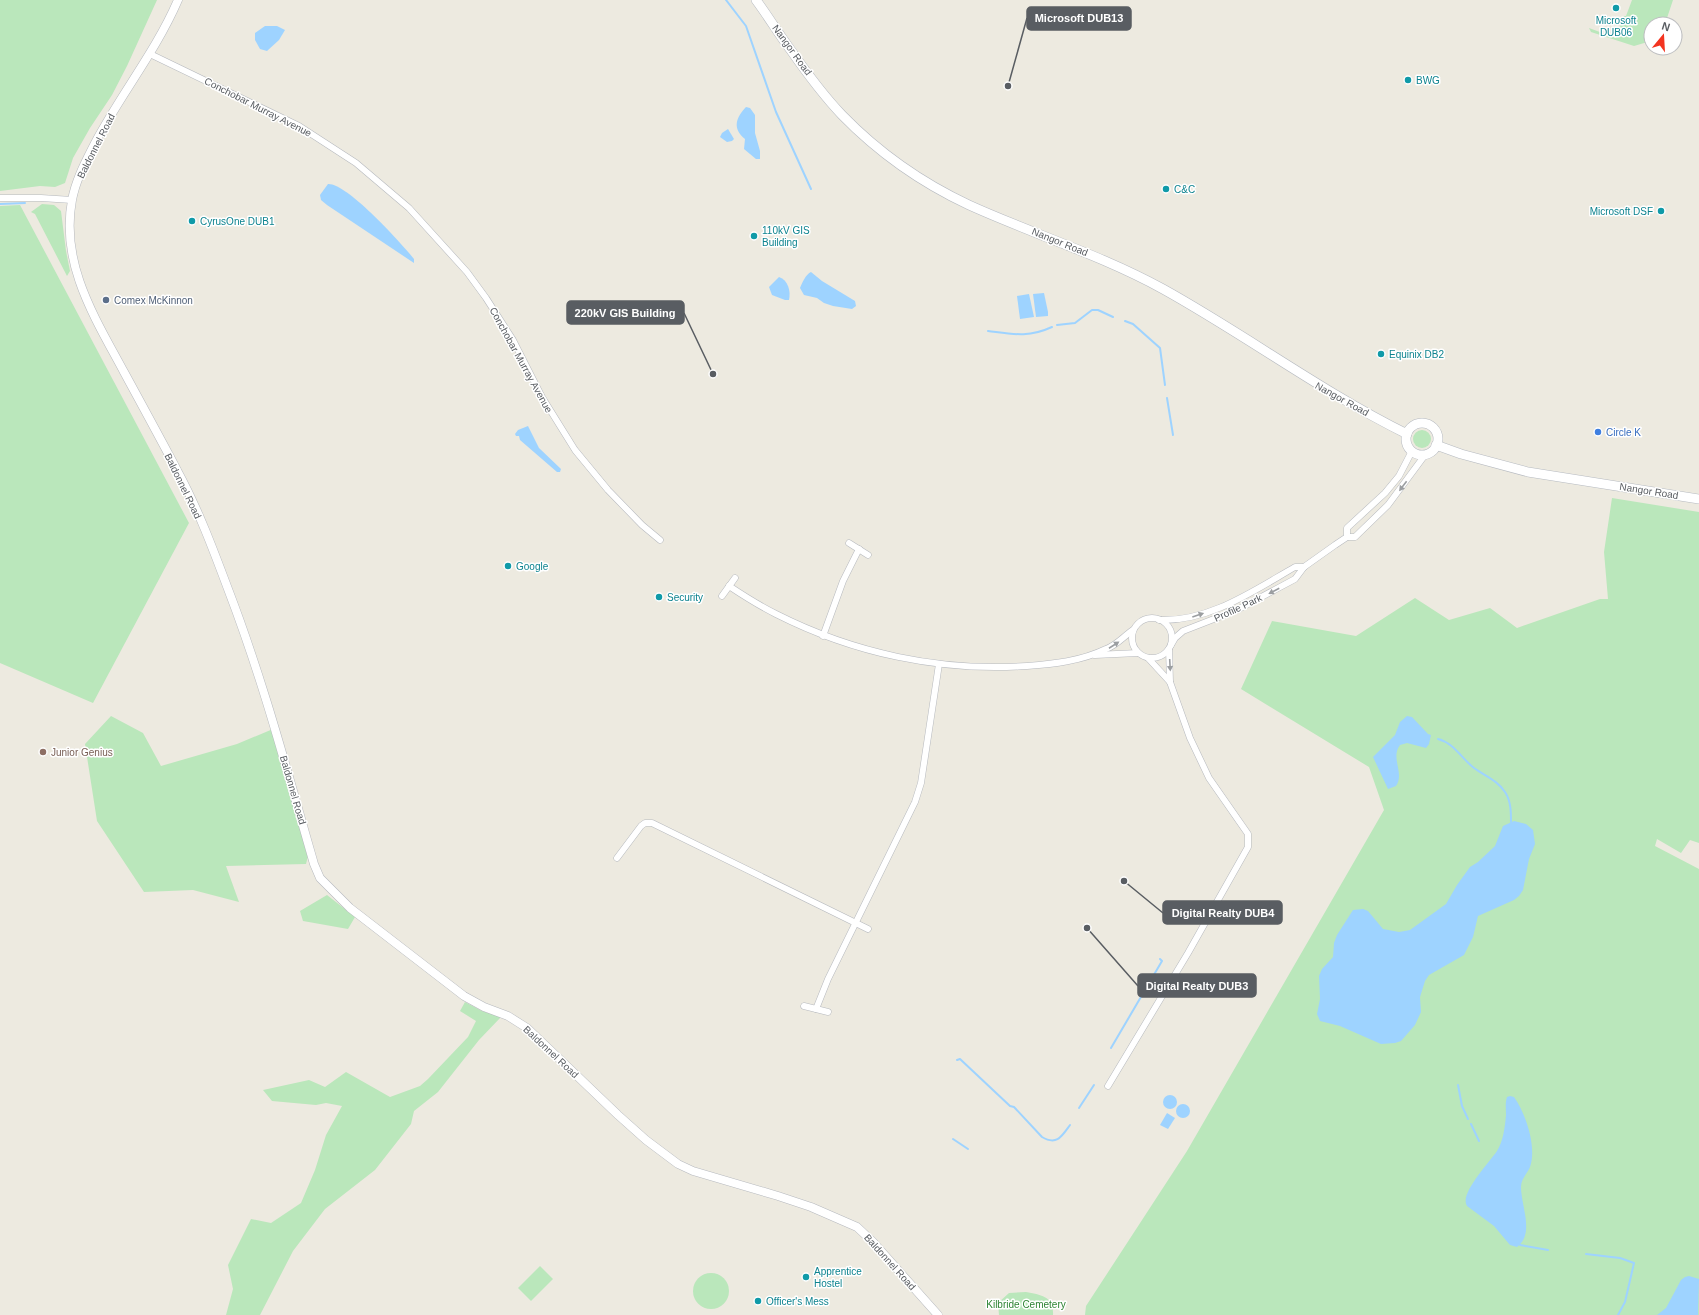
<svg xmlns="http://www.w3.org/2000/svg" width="1699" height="1315" font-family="Helvetica,sans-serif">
  <rect width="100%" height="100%" fill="#edeae0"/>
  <g fill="#bae7bb">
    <polygon points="0,0 157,0 127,66 112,95 90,128 73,158 65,183 55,187 40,186 0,191"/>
    <polygon points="1632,0 1673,0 1665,24 1651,24 1651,41 1634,46 1591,32 1589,28 1616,38 1624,16 1626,16"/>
    <polygon points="42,204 54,205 61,211 66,251 70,271 67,276 35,214 31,212"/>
    <polygon points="20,205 189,523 93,703 0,663 0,206"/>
    <circle cx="1422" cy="439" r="9"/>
    <polygon points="1612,498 1699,512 1699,843 1690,840 1681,853 1657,839 1655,846 1699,869 1699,1315 1085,1315 1086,1306 1187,1151 1384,810 1369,767 1241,689 1272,621 1356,636 1415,598 1449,620 1490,608 1517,628 1600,599 1608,599 1604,552"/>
    <polygon points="111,716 143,733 161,766 237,744 273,729 308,856 306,864 226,866 239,902 193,890 144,892 97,821 85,744"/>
    <polygon points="327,895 355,917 348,929 303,921 300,911"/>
    <polygon points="465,1002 482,1011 501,1017 479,1040 438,1092 414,1111 411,1124 375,1170 325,1209 293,1251 260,1315 226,1315 233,1289 228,1265 251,1219 271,1223 301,1203 315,1170 326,1135 342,1106 326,1103 316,1105 272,1101 263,1090 309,1080 325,1087 346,1072 390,1097 420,1086 428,1079 468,1037 476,1021 460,1011"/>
    <polygon points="540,1266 553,1279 531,1301 518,1288"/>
    <circle cx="711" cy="1291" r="18"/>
    <path d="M1026 1292C1041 1295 1054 1296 1053 1315H999L998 1303 1009 1293Z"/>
  </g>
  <g fill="#9ed3ff">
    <polygon points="265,26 277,26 285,30 279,40 267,51 260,49 255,40 255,33"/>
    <path d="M746 107 750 108 755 115V133L760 151V159H756L744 149 745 139C732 128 736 118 746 107Z"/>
    <polygon points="728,129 734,139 732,141 727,142 720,137 722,133"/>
    <path d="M328 184C347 183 401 243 414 259V263L327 205 321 200 320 195Z"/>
    <path d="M811 272 822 281 855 301 856 306 852 309 833 306 824 303 817 298 804 295 800 288C802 283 806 274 811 272Z"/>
    <path d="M779 277C788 280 791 291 789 300H785L772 295 769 287Z"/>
    <polygon points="1044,293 1048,312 1048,316 1036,317 1033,294"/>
    <polygon points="1029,294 1034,317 1020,319 1017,296"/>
    <polygon points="528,426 539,448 561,469 560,472 557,472 520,440 519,436 516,436 515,434 518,430"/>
    <path d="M1407 716 1412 717 1428 734 1431 735 1429 744 1426 748 1407 743 1400 745C1390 758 1405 773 1396 786L1388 789 1373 757 1395 735 1400 722Z"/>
    <polygon points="1514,821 1526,824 1533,830 1535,844 1529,859 1523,890 1519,896 1514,900 1478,916 1473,937 1464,955 1429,975 1425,981 1420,997 1421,1012 1415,1025 1401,1041 1395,1043 1381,1044 1340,1026 1320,1021 1317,1014 1320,999 1319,976 1322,969 1333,957 1334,943 1337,935 1353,910 1363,909 1368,911 1383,929 1399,932 1410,930 1446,904 1457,885 1470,867 1478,862 1495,846 1503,826"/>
    <circle cx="1170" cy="1102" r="7"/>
    <path d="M1510 1096 1514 1097C1526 1114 1537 1147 1530 1167 1527 1174 1521 1179 1521 1187 1521 1206 1535 1234 1517 1247L1510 1245 1494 1226 1467 1206C1459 1194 1489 1163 1497 1151 1503 1142 1505 1127 1506 1115 1506 1109 1505 1103 1507 1097Z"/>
    <circle cx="1183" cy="1111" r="7"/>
    <polygon points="1167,1113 1175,1118 1168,1129 1160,1125"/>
    <polygon points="1689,1276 1699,1279 1698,1315 1657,1315 1666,1308 1681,1280 1685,1277"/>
  </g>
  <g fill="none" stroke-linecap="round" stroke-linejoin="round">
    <g stroke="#9ed3ff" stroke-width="2">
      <polyline points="726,0 746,26 776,112 811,189"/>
      <polyline points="0,204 25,203"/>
      <polyline points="1125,321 1133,324 1160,348 1165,385"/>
      <polyline points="1057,325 1075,323 1092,310 1098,310 1113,317"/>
      <path d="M988 331C1012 334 1028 338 1052 327"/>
      <polyline points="1167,398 1173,435"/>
      <path d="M1438 739C1454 743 1462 759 1474 768 1485 776 1497 780 1505 792 1511 801 1511 812 1511 822"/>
      <polyline points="1111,1048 1162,961 1160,959"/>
      <path d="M957 1060 960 1059 1010 1106 1014 1107 1042 1137C1057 1146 1062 1136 1070 1125"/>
      <polyline points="1458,1085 1462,1106 1468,1119"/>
      <polyline points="1079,1108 1094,1085"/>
      <polyline points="1471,1124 1479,1141"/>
      <polyline points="953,1139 968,1149"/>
      <polyline points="1520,1245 1548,1250"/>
      <polyline points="1586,1254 1620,1258 1634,1263 1625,1302 1618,1315"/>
    </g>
    <defs>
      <g id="minor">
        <polyline points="150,54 299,126 356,163 409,208 467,272 486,298 513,340 542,397 575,450 608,490 642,525 660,540"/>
        <polyline points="0,198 41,198 72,200"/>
        <polyline points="1347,537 1347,528 1385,493 1399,476 1412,451"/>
        <polyline points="849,543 868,555"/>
        <path d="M729 586C744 596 760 606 776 614 853 653 940 672 1027 666 1054 664 1081 661 1106 649 1117 645 1124 636 1133 630"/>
        <polyline points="722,596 735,578"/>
        <circle cx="1152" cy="638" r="20"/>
        <path d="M1159 620C1209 622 1253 591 1295 567H1304"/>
        <polyline points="823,636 843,581 859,549"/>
        <polyline points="1171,645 1175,638 1183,631 1237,610 1295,579 1304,567 1335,545 1347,537 1355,537 1388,505 1425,455"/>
        <polyline points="1095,655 1138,653"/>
        <polyline points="1148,658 1170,682"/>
        <polyline points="617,858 641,826 645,823 652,823 868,929"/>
        <polyline points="804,1006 828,1012"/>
        <polyline points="816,1009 828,979 915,802 921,783 939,664"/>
        <polyline points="1108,1086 1188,953 1248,847 1248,834 1209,778 1190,738 1170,682 1169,649"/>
      </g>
      <path id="tertiary" d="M178 0C156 51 121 94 95 143 86 161 76 179 72 200 60 264 95 318 124 372 142 405 160 438 178 472 198 509 213 549 228 589 263 680 287 771 314 864L320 878 350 908 464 996 484 1007 508 1016 527 1028 618 1115 646 1140 678 1164 693 1171 778 1196 811 1207 857 1227 873 1242 938 1315"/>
      <g id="secondary">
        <path d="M756 0C768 16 778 33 790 49 806 72 823 95 842 115 878 152 922 183 969 205 1033 234 1101 255 1163 289 1246 335 1322 392 1407 434"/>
        <circle cx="1422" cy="439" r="16"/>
        <polyline points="1436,445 1461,454 1528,472 1699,499"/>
      </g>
    </defs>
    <use href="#minor" stroke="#b6b9be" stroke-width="7"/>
    <use href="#tertiary" stroke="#b6b9be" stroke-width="9"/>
    <use href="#secondary" stroke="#b6bac0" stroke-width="10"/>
    <use href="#minor" stroke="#fff" stroke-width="6"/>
    <use href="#tertiary" stroke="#fff" stroke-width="8"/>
    <use href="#secondary" stroke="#fff" stroke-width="9"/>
  </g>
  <defs><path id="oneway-solid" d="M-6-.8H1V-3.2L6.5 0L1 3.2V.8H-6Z"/></defs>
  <g fill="#9b9ea1">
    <use href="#oneway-solid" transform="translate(1403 486) rotate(127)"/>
    <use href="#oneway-solid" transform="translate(1274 591) rotate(152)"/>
    <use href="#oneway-solid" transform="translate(1198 615) rotate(-19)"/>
    <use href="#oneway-solid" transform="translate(1114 645) rotate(-33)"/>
    <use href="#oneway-solid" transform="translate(1170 665) rotate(87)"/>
  </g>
  <g fill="#0f9aa8" stroke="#fff" stroke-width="1.5">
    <circle cx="1616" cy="8" r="4"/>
    <circle cx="1408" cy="80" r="4"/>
    <circle cx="1166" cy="189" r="4"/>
    <circle cx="1661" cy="211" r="4"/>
    <circle cx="192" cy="221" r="4"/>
    <circle cx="754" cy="236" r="4"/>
    <circle cx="1381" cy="354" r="4"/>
    <circle cx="508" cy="566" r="4"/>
    <circle cx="659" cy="597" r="4"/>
    <circle cx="806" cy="1277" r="4"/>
    <circle cx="758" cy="1301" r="4"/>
  </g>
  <circle fill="#5c6f8a" stroke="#fff" stroke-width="1.5" cx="106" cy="300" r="4"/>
  <circle fill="#3f7fe0" stroke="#fff" stroke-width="1.5" cx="1598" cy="432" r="4"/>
  <circle fill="#8d6e63" stroke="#fff" stroke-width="1.5" cx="43" cy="752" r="4"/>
  <g text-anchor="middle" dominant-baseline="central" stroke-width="3" stroke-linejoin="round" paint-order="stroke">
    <g font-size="10" fill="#0d838f" stroke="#fff" text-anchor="start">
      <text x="1616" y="20" text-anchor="middle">Microsoft<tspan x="1616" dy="12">DUB06</tspan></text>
      <text x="1416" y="80">BWG</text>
      <text x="1174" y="189">C&amp;C</text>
      <text x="1653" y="211" text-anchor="end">Microsoft DSF</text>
      <text x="200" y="221">CyrusOne DUB1</text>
      <text x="762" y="230">110kV GIS<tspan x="762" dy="12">Building</tspan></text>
      <text x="1389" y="354">Equinix DB2</text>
      <text x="516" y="566">Google</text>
      <text x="667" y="597">Security</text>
      <text x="814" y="1271">Apprentice<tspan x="814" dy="12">Hostel</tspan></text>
      <text x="766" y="1301">Officer's Mess</text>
    </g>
    <g font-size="10" fill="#595d62" stroke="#fff">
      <text transform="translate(792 50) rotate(54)">Nangor Road</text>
      <text transform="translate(258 107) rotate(27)">Conchobar Murray Avenue</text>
      <text transform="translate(96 146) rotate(-63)">Baldonnel Road</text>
      <text transform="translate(1060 242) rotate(22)">Nangor Road</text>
      <text transform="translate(521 360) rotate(61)">Conchobar Murray Avenue</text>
      <text transform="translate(1342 399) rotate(29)">Nangor Road</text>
      <text transform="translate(183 486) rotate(64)">Baldonnel Road</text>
      <text transform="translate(1649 491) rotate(9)">Nangor Road</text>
      <text transform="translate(1238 608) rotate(-25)">Profile Park</text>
      <text transform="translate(293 790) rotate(74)">Baldonnel Road</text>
      <text transform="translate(551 1052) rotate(43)">Baldonnel Road</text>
      <text transform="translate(890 1262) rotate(48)">Baldonnel Road</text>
    </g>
    <g font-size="10" fill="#4e5e75" stroke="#fff" text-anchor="start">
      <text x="114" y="300">Comex McKinnon</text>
    </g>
    <g font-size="10" fill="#366cbe" stroke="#fff" text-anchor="start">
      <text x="1606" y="432">Circle K</text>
    </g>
    <g font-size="10" fill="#785e54" stroke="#fff" text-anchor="start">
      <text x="51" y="752">Junior Genius</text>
    </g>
    <g font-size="10" fill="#2e8434" stroke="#fff">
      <text x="1026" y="1304">Kilbride Cemetery</text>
    </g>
  </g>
  <path fill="none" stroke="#595d62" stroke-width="1.5" d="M1008 86L1027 18M713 374L684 313M1124 881L1163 913M1087 928L1138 986"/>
  <g fill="#595d62" stroke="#fff" stroke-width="1.5">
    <circle cx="1008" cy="86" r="4"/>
    <circle cx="713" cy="374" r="4"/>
    <circle cx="1124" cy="881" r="4"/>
    <circle cx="1087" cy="928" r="4"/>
  </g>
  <g fill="#595d62" stroke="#595d62" stroke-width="1.5">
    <rect x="1027" y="7" width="104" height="23" rx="4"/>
    <rect x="567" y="301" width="117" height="23" rx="4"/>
    <rect x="1163" y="901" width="119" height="23" rx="4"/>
    <rect x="1138" y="974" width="118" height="23" rx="4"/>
  </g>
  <g font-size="11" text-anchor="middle" font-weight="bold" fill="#fff">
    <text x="1079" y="22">Microsoft DUB13</text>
    <text x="625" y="317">220kV GIS Building</text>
    <text x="1223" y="917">Digital Realty DUB4</text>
    <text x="1197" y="990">Digital Realty DUB3</text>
  </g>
  <g transform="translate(1663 36) rotate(18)"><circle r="19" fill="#ffffff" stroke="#bdbec0"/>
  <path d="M0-3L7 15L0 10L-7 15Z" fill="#f33420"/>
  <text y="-6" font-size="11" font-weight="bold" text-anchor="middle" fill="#595d62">N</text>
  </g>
</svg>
